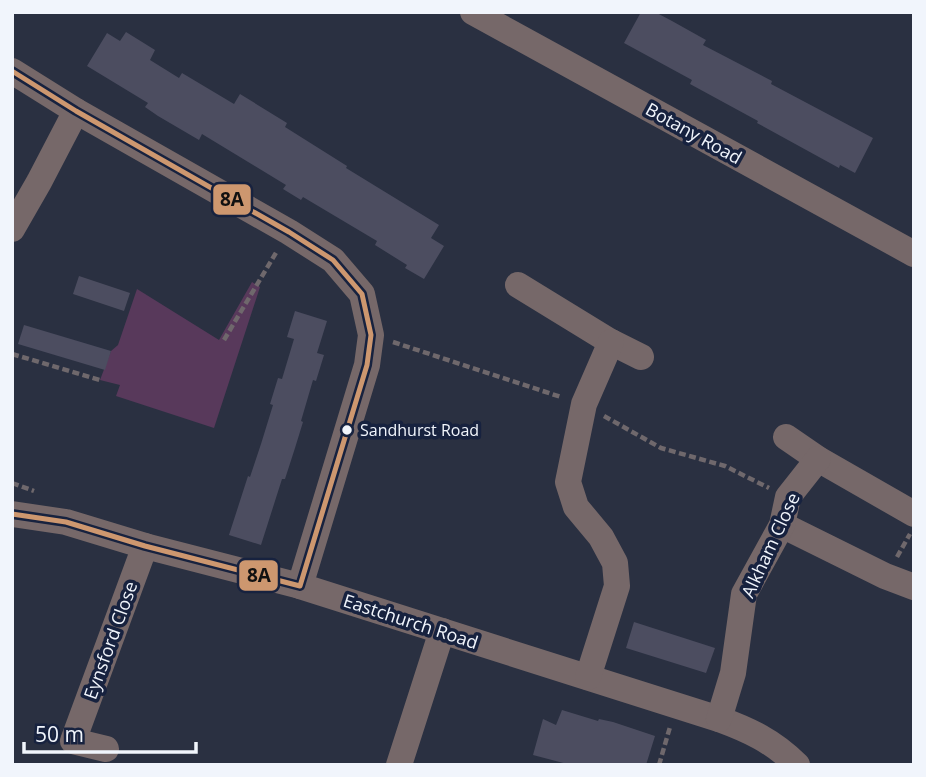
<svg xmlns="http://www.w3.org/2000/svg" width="926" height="777" font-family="'Open Sans',sans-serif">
  <rect width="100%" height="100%" fill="#2a3041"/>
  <polygon fill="#58395b" points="252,282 260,287 214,428 116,396 120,385 100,380 111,351 118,345 137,289 219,340"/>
  <g fill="#4c4d60">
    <polygon points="641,12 655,12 672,21 706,40 703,45 772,81 771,84 873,138 855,173 840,165 839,168 757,123 758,121 690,84 692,80 624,43"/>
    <polygon points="126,32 155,50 150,60 179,78 182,73 234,104 240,94 287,123 285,127 347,166 346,168 439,225 431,238 444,246 424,279 405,268 407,265 375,245 377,241 303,197 301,200 283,189 286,185 202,134 199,140 158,116 145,107 148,103 87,66 107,33 120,41"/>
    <polygon points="79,276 130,293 124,311 73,294"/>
    <polygon points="295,311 327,321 317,353 324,355 316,381 313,380 301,421 303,422 295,448 285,479 282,479 261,545 229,535 248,476 250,477 261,444 273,405 270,404 278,378 282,379 294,339 287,337"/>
    <polygon points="24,325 111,351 105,370 18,344"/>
    <polygon points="634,622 715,648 706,673 626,648"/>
    <polygon points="562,710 598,721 599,719 613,722 655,736 646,765 571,765 533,755 543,719 556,725"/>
  </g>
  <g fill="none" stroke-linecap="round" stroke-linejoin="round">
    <g stroke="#6f686c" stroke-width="4.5" stroke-dasharray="7 3.5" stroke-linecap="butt">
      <polyline points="224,340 277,251"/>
      <polyline points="393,342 561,397"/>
      <polyline points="12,354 100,380"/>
      <polyline points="604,416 661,448 725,466 769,488"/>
      <polyline points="12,483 34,491"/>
      <polyline points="897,557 910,534"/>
      <polyline points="659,765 670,727"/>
    </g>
    <g stroke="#766869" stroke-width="26">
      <polyline points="473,12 914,254"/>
      <polyline points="12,71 76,111 289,232 333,260 362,294 371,335 367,365 300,586"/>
      <polyline points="12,229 39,182 76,111"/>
      <polyline points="518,285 611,342 641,357"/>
      <polyline points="786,437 818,459 914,514"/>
      <path d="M12 514 66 522 145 546 300 586 719 719C749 730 773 741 797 765"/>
      <polyline points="782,525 885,576 914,587"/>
      <polyline points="588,677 617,586 615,563 601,537 576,507 568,482 584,404 611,342"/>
      <polyline points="719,719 733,673 744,594 782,525 788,497 818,459"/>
      <polyline points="106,749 73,741 145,546"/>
      <polyline points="399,765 442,631"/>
    </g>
    <defs>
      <polyline id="bus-1" points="12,71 76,111 289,232 333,260 362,294 371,335 367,365 300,586 145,546 66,522 12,514"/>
    </defs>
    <use href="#bus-1" stroke="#17223f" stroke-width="10"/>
    <use href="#bus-1" stroke="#cd976f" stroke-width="5"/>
  </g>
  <circle fill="#f1f5fc" stroke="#17223f" stroke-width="2.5" cx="347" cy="430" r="6"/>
  <g text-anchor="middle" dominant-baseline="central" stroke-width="7" stroke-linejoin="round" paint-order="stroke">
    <g font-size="16" fill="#f1f5fc" stroke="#17223f" text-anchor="start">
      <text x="360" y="430">Sandhurst Road</text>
    </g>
    <g font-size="18" fill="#f1f5fc" stroke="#17223f">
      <text transform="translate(694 133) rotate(29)">Botany Road</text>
      <text transform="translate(770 545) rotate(-65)">Alkham Close</text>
      <text transform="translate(411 621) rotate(18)">Eastchurch Road</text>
      <text transform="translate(110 640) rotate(-70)">Eynsford Close</text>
    </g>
  </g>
  <g stroke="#17223f" stroke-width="2.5">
    <rect x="212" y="183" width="40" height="33" rx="7" fill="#cd976f"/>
    <rect x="238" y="559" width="41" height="33" rx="7" fill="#cd976f"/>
  </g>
  <g font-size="19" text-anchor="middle" font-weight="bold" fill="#111">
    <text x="232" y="206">8A</text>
    <text x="259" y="582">8A</text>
  </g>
  <rect width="926" height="777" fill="none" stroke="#f1f5fc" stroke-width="28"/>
  <path d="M24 742v10h172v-10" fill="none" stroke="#f1f5fc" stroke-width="3.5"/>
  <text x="35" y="742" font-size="21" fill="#f1f5fc" stroke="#17223f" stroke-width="5" paint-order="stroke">50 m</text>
</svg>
